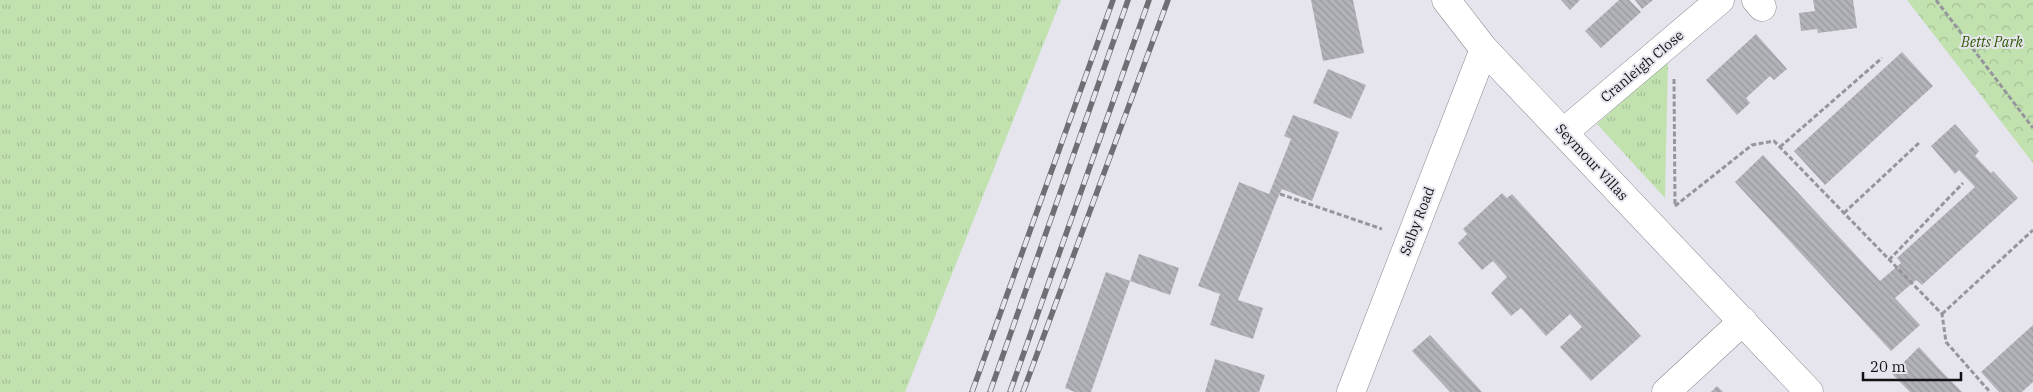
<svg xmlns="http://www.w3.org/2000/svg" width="2033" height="392" font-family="'IBM Plex Serif',serif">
  <defs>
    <pattern id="grass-tufts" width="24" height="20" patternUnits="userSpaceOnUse" patternTransform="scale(1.25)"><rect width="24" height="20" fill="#c1e1af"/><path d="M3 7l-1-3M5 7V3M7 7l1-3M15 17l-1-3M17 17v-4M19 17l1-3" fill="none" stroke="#a5c096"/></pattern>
    <pattern id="park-crowns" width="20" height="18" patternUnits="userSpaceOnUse" patternTransform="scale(1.25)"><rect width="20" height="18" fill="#c1e1af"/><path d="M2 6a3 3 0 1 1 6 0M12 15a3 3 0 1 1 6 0" fill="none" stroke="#a5c096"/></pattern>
    <pattern id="building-back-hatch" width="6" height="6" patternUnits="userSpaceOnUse" patternTransform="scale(1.25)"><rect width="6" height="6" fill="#b2b2b9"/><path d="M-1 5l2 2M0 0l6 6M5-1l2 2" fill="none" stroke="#98989e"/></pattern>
  </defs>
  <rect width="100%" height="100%" fill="#e6e5ee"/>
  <g fill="url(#grass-tufts)">
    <polygon points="0,0 1061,0 905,392 0,392"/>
    <polygon points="1668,60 1665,198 1597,124"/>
  </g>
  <polygon fill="url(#park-crowns)" points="1907,0 2033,0 2033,163"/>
  <g fill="url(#building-back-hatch)">
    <polygon points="1311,0 1353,0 1364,53 1323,61"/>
    <polygon points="1561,0 1580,0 1570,10"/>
    <polygon points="1619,0 1629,0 1641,12 1601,48 1585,31"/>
    <polygon points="1635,0 1653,0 1642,9"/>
    <polygon points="1813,0 1853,0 1857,28 1818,33 1817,29 1801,31 1799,13 1815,11"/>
    <polygon points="1756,34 1787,69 1774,80 1770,76 1746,98 1750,103 1737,115 1706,80"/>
    <polygon points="1902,52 1933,86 1825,185 1794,151"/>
    <polygon points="1328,69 1366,85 1351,119 1313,103"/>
    <polygon points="1293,115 1339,132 1312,201 1282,189 1278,197 1238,300 1263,308 1253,339 1210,325 1220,294 1198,286 1239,182 1269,194 1291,139 1284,136"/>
    <polygon points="1955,124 1979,151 1975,156 1991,173 1993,171 2018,198 1922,285 1916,280 1895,298 1920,325 1891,351 1735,182 1763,155 1880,281 1901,263 1897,258 1975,187 1959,170 1955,174 1931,146"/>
    <polygon points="1502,193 1507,198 1512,194 1641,336 1591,381 1560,347 1582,327 1570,314 1546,336 1521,308 1511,316 1491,293 1507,277 1493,261 1482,270 1458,243 1467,234 1463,229"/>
    <polygon points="1139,254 1179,268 1170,295 1130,281"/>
    <polygon points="1106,272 1130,281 1091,392 1075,392 1065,388"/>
    <polygon points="2033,325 2033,382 2022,392 1999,392 1981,372"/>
    <polygon points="1430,335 1482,392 1450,392 1412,351"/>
    <polygon points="1919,347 1943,373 1962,392 1910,392 1892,374"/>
    <polygon points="1215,359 1265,375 1259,392 1205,392"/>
    <polygon points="1717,386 1723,392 1711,392"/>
  </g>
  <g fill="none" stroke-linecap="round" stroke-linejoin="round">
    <defs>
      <g id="minor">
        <polyline points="1446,0 1484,49 1809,392"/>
        <polyline points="1756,0 1762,7"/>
        <polyline points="1564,132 1720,0"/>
        <polyline points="1351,392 1484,49"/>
        <polyline points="1666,392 1743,321"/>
      </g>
    </defs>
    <use href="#minor" stroke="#8a8991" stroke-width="29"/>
    <g stroke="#96959c" stroke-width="3" stroke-dasharray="5 2.5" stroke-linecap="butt">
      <polyline points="1936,0 2033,128"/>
      <polyline points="1674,79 1675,205"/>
      <polyline points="1780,147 1882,58"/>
      <polyline points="1280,194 1382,229"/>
      <polyline points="1675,206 1752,145 1774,141 1942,314 1946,342 1990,392"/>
      <polyline points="1844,213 1920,142"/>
      <polyline points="1889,260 1963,183"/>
      <polyline points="1942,314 2033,230"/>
    </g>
    <use href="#minor" stroke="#fff" stroke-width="28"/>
    <defs>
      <g id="rail">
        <polyline points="972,392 1113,0"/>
        <polyline points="990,392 1128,0"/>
        <polyline points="1010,392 1149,0"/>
        <polyline points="1023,392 1168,0"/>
      </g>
    </defs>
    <use href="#rail" stroke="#6f6e74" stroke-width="5.5"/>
    <use href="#rail" stroke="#e6e5ee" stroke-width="4" stroke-dasharray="11" stroke-linecap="butt"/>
  </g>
  <g text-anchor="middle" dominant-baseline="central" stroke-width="4" stroke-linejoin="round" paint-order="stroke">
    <g font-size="14" font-style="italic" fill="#2e5803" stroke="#e6e5ee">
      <text x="1992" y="42">Betts Park</text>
    </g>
    <g font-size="14" fill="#131316" stroke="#e6e5ee">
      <text transform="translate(1642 66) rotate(-40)">Cranleigh Close</text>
      <text transform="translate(1592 162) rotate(47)">Seymour Villas</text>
      <text transform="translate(1417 221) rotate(-69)">Selby Road</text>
    </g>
  </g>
  <path d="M1863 372v8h98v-8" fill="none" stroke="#131316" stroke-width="2.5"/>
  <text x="1870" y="372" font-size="15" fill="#131316" stroke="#e6e5ee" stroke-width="4" paint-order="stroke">20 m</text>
</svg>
